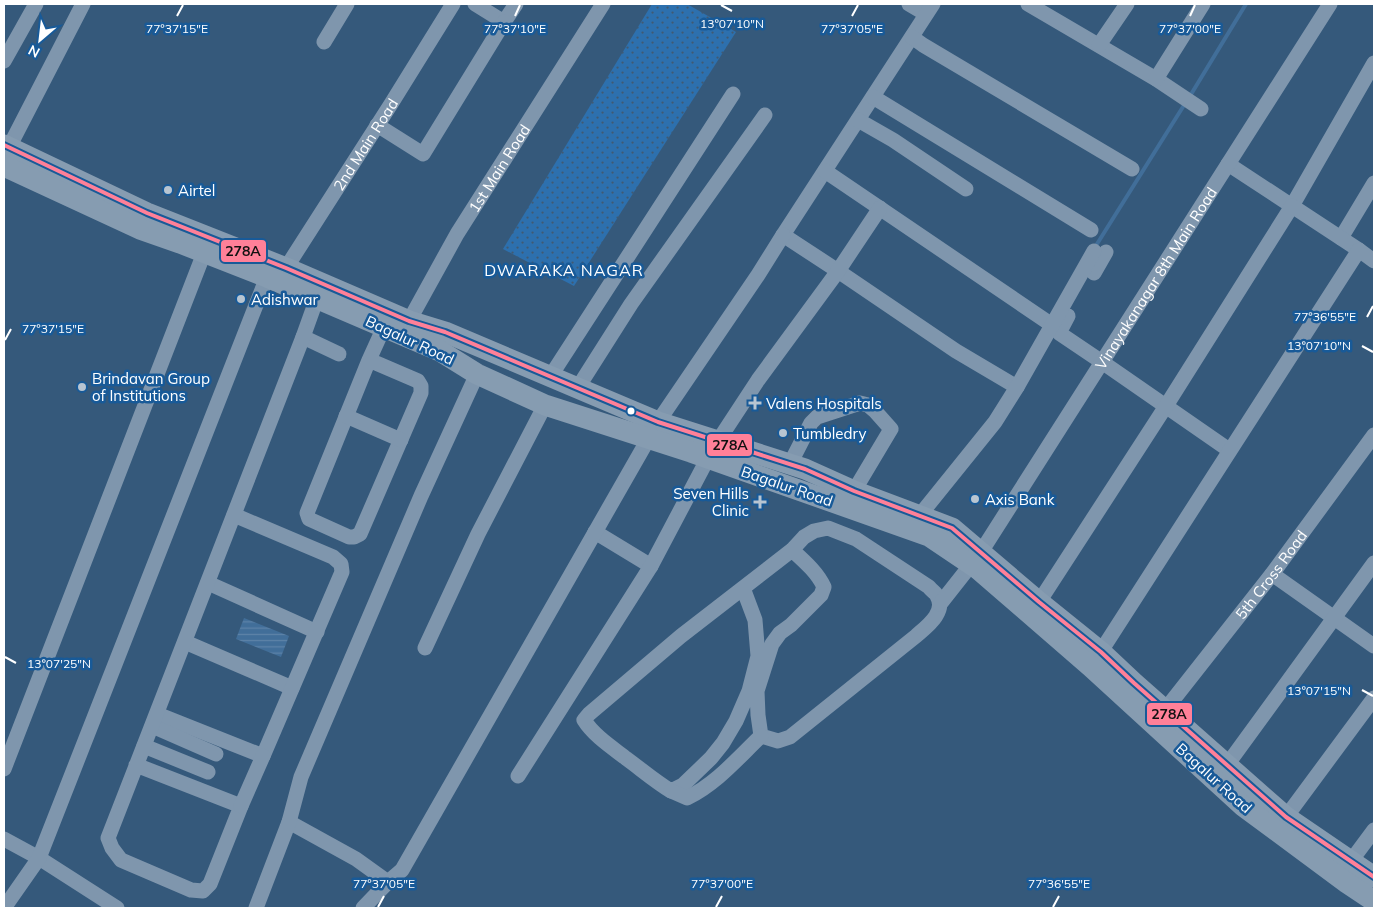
<svg xmlns="http://www.w3.org/2000/svg" width="1378" height="912" font-family="Mulish,sans-serif">
  <defs>
    <pattern id="grass-dots" width="8" height="8" patternUnits="userSpaceOnUse" patternTransform="scale(1.25)"><rect width="8" height="8" fill="#2d70ae"/><path d="M2 2h.1M6 6h.1" fill="none" stroke="#405a73" stroke-width="1.8" stroke-linecap="round"/></pattern>
    <pattern id="water-rules" width="6" height="5" patternUnits="userSpaceOnUse" patternTransform="scale(1.25)"><rect width="6" height="5" fill="#416e99"/><path d="M0 2.5h6" fill="none" stroke="#5e84a8"/></pattern>
  </defs>
  <rect width="100%" height="100%" fill="#35597b"/>
  <polygon fill="url(#grass-dots)" points="652,4 687,4 736,32 574,286 503,249"/>
  <polygon fill="url(#water-rules)" points="244,618 289,636 281,657 236,639"/>
  <g fill="none" stroke-linecap="round" stroke-linejoin="round">
    <g stroke="#416e99" stroke-width="4">
      <polyline points="1190,96 1246,4"/>
      <polyline points="1097,244 1186,102"/>
    </g>
    <g stroke="#7f96ad" stroke-width="15">
      <polyline points="475,4 504,22 516,4"/>
      <polyline points="909,4 926,14"/>
      <polyline points="933,4 783,235 838,271 956,351 1017,387"/>
      <polyline points="1028,4 1156,79 1201,109"/>
      <polyline points="912,37 923,45 1132,169"/>
      <polyline points="324,42 347,4"/>
      <polyline points="1099,45 1127,4"/>
      <polyline points="4,61 36,4"/>
      <polyline points="1156,79 1203,4"/>
      <polyline points="873,97 1091,230"/>
      <polyline points="858,120 893,140 966,189"/>
      <polyline points="377,125 423,154 504,22"/>
      <polyline points="4,157 83,4"/>
      <polyline points="1228,164 1292,206 1374,63"/>
      <polyline points="825,171 1052,325"/>
      <polyline points="1341,238 1374,183"/>
      <polyline points="1094,273 1106,252"/>
      <path id="s1" d="M287 277 286 268 391 104 453 4"/>
      <polyline points="1068,316 1059,333 1102,362 1229,450"/>
      <path id="s2" d="M406 329 409 321 457 234 603 4"/>
      <polyline points="303,337 339,354"/>
      <polyline points="369,360 307,513 309,519 349,537 354,537 360,534 421,393 421,386 418,381 369,360 384,327"/>
      <polyline points="550,377 733,94"/>
      <polyline points="577,389 631,304 765,115"/>
      <polyline points="346,416 401,440"/>
      <polyline points="718,441 758,380 838,271 880,208"/>
      <polyline points="790,464 811,423 817,417 860,403 868,405 875,411 891,429 854,491"/>
      <polyline points="920,515 995,422 1017,387 1094,251"/>
      <polyline points="595,532 651,566"/>
      <polyline points="1272,574 1374,646"/>
      <polyline points="208,583 317,632"/>
      <path d="M743 588 755 620 758 656 749 691 736 721 723 743 711 758 683 785 671 791C656 782 642 770 627 759 613 748 594 736 584 720L589 714 681 636 792 550 804 537 814 531 828 528 856 539 929 587C931 590 936 593 937 596 947 612 926 627 916 636L790 737 778 741 761 736 758 715 757 691 772 644 780 633 791 625 821 595 824 587C817 572 804 561 792 550"/>
      <polyline points="1039,602 1166,406 1292,206 1359,250"/>
      <path id="s3" d="M940 604 981 552 1330 4"/>
      <polyline points="185,642 292,688"/>
      <polyline points="425,648 478,534 545,405"/>
      <polyline points="1096,659 1359,250 1374,261"/>
      <path id="s4" d="M1165 710 1272 574 1374 435"/>
      <polyline points="157,714 263,756 342,572 341,564 333,557 234,515"/>
      <polyline points="152,726 216,754"/>
      <polyline points="144,746 208,772"/>
      <polyline points="136,765 241,806 210,884 203,891 191,890 121,860 112,848 108,838 303,337 317,298"/>
      <polyline points="1227,765 1374,563"/>
      <polyline points="4,769 204,253"/>
      <polyline points="518,776 651,566 708,458"/>
      <path d="M671 791 687 798C716 784 738 758 761 736"/>
      <polyline points="241,806 263,756"/>
      <polyline points="1286,817 1374,698"/>
      <polyline points="289,822 356,859 388,882"/>
      <polyline points="4,839 39,858 117,908"/>
      <polyline points="1351,861 1374,830"/>
      <polyline points="4,908 39,858 267,277"/>
      <polyline points="256,908 289,822 301,777 421,496 477,374"/>
      <polyline points="363,908 388,882 402,870 658,422 758,275 783,235"/>
    </g>
    <g stroke="#869cb1" stroke-width="21">
      <polyline points="4,145 147,213 286,268 409,321 445,332 658,422 805,469 854,491 952,528 1039,602 1101,652 1134,683 1286,817 1374,877"/>
      <polyline points="4,166 140,229 180,243 267,277 440,351 477,374 545,405 691,452 929,536 978,569 1090,666 1243,806 1347,883 1374,901"/>
    </g>
    <defs>
      <polyline id="bus-1" points="4,145 147,213 286,268 409,321 445,332 658,422 805,469 854,491 952,528 1039,602 1101,652 1134,683 1286,817 1374,877"/>
    </defs>
    <use href="#bus-1" stroke="#185a98" stroke-width="8"/>
    <use href="#bus-1" stroke="#ff8098" stroke-width="4"/>
  </g>
  <path fill="none" stroke="#fff" stroke-width="2" d="M721 5 732 11M177 16 183 5M515 16 520 5M852 16 858 5M1190 16 1195 5M1367 317 1373 306M5 340 11 329M1362 346 1373 352M5 657 16 663M1362 690 1373 696M378 907 384 896M716 907 722 896M1053 907 1059 896"/>
  <g fill="#b8c5d1" stroke="#185a98" stroke-width="2">
    <circle cx="168" cy="190" r="5"/>
    <circle cx="241" cy="299" r="5"/>
    <circle cx="82" cy="387" r="5"/>
    <path d="M752.5 395.5h5v5h5v5h-5v5h-5v-5h-5v-5h5z"/>
    <circle cx="783" cy="433" r="5"/>
    <circle cx="975" cy="499" r="5"/>
    <path d="M757.5 494.5h5v5h5v5h-5v5h-5v-5h-5v-5h5z"/>
  </g>
  <circle fill="#fff" stroke="#185a98" stroke-width="2" cx="631" cy="411" r="4.5"/>
  <g text-anchor="middle" dominant-baseline="central" stroke-width="5" stroke-linejoin="round" paint-order="stroke">
    <g font-size="15" fill="#fff" stroke="#185a98">
      <text stroke="none"><textPath href="#s1" startOffset="156">2nd Main Road</textPath></text>
      <text stroke="none"><textPath href="#s2" startOffset="186">1st Main Road</textPath></text>
      <text stroke="none"><textPath href="#s3" startOffset="391">Vinayakanagar 8th Main Road</textPath></text>
      <text transform="translate(410 340) rotate(25)">Bagalur Road</text>
      <text transform="translate(787 486) rotate(19)">Bagalur Road</text>
      <text stroke="none"><textPath href="#s4" startOffset="172">5th Cross Road</textPath></text>
      <text transform="translate(1214 778) rotate(42)">Bagalur Road</text>
    </g>
    <g font-size="15" fill="#fff" stroke="#185a98" text-anchor="start">
      <text x="178" y="190">Airtel</text>
      <text x="251" y="299">Adishwar</text>
      <text x="92" y="378">Brindavan Group<tspan x="92" dy="17">of Institutions</tspan></text>
      <text x="766" y="403">Valens Hospitals</text>
      <text x="793" y="433">Tumbledry</text>
      <text x="749" y="493" text-anchor="end">Seven Hills<tspan x="749" dy="17">Clinic</tspan></text>
      <text x="985" y="499">Axis Bank</text>
    </g>
    <g font-size="16" letter-spacing="1" fill="#fff" stroke="#185a98">
      <text x="564" y="270">DWARAKA NAGAR</text>
    </g>
  </g>
  <g font-size="12" text-anchor="middle" fill="#fff" stroke="#185a98" stroke-width="5" stroke-linejoin="round" paint-order="stroke">
    <text x="732" y="28">13°07'10"N</text>
    <text x="177" y="33">77°37'15"E</text>
    <text x="515" y="33">77°37'10"E</text>
    <text x="852" y="33">77°37'05"E</text>
    <text x="1190" y="33">77°37'00"E</text>
    <text x="1325" y="321">77°36'55"E</text>
    <text x="53" y="333">77°37'15"E</text>
    <text x="1319" y="350">13°07'10"N</text>
    <text x="59" y="668">13°07'25"N</text>
    <text x="1319" y="695">13°07'15"N</text>
    <text x="384" y="888">77°37'05"E</text>
    <text x="722" y="888">77°37'00"E</text>
    <text x="1059" y="888">77°36'55"E</text>
  </g>
  <g stroke="#185a98" stroke-width="2">
    <rect x="220" y="239" width="47" height="24" rx="5" fill="#ff8098"/>
    <rect x="706" y="433" width="47" height="24" rx="5" fill="#ff8098"/>
    <rect x="1146" y="702" width="47" height="24" rx="5" fill="#ff8098"/>
  </g>
  <g font-size="14" text-anchor="middle" font-weight="bold" fill="#111">
    <text x="243" y="256">278A</text>
    <text x="730" y="450">278A</text>
    <text x="1169" y="719">278A</text>
  </g>
  <rect width="1378" height="912" fill="none" stroke="#ffffff" stroke-width="10"/>
  <g transform="translate(40 40) rotate(208)" stroke="#185a98" stroke-width="4" paint-order="stroke">
  <path d="M0-4L9 19L0 12L-9 19Z" fill="#ffffff"/>
  <text y="-8" font-size="14" font-weight="bold" text-anchor="middle" fill="#ffffff">N</text>
  </g>
</svg>
